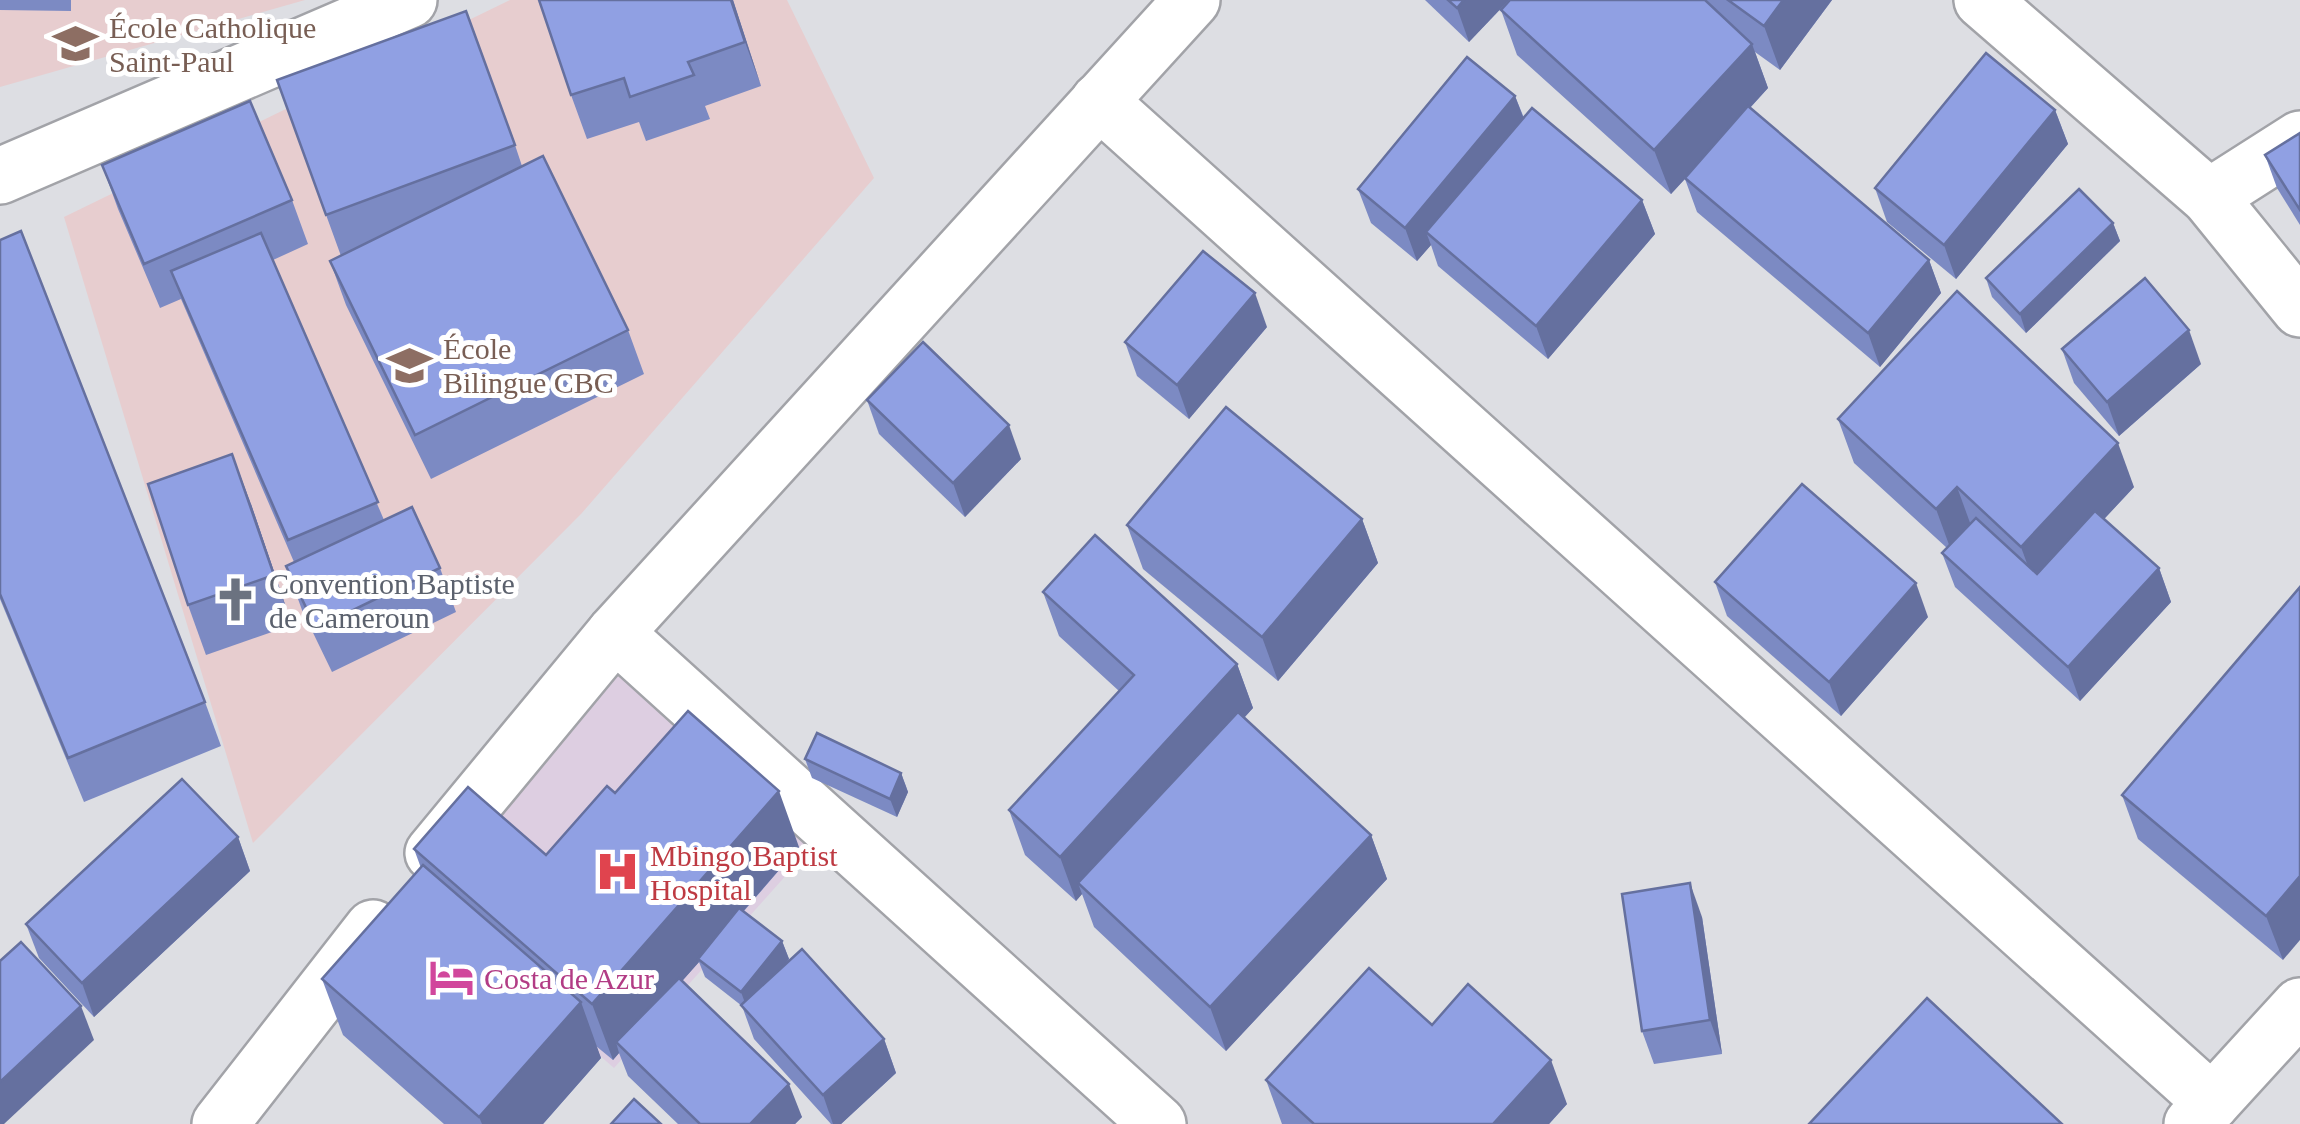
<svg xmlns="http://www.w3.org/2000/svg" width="2300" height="1124" font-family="'Times New Roman',serif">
  <rect width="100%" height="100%" fill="#dddee3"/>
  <g fill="#e7cdcf">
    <polygon points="0,0 305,0 0,87"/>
    <polygon points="510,0 787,0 874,178 581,514 253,843 64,217"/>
  </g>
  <polygon fill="#ddcee1" points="618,667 814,844 614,1068 422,900"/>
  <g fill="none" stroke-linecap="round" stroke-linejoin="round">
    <defs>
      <g id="street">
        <polyline points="1982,0 2209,197 2300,309"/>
        <polyline points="1099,101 2212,1102"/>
        <polyline points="0,176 409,0"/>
        <polyline points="2209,197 2300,139"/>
        <polyline points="615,633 1158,1124"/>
        <polyline points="2192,1124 2300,1006"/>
      </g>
      <g id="secondary">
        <polyline points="433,853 615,633 1192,0"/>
        <polyline points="220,1124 373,928"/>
      </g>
    </defs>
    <use href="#street" stroke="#a2a3a8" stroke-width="60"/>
    <use href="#secondary" stroke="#a2a3a8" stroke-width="60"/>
    <use href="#street" stroke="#fff" stroke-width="55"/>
    <use href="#secondary" stroke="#fff" stroke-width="55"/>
  </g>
  <g fill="#7c8ac3">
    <polygon points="0,0 71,0 71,11 0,10"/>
    <polygon points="733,0 761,86 705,106 710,119 646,141 639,122 587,139 571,95"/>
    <polygon points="1425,0 1509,0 1469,42"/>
    <polygon points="1510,0 1832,0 1780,70 1755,52 1768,88 1750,108 1929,260 1941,293 1880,367 1697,212 1685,179 1671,194 1517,55 1501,10"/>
    <polygon points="277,80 515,145 522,166 628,330 644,374 431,479 346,305 330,261 341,256"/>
    <polygon points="1515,96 1524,118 1642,200 1655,234 1548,359 1438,266 1431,245 1417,261 1371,223 1358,189"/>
    <polygon points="2055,110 2068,144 1956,279 1887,222 1875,188"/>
    <polygon points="2300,133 2300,225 2277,188 2265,155"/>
    <polygon points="102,165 292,200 308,244 273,260 384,520 440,568 456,612 332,672 302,610 286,566 294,562 181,299 160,308 118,209"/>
    <polygon points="2113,223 2120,241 2026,333 1992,297 1986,278"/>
    <polygon points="0,240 205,702 221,746 84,802 0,599"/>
    <polygon points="1267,327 1189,419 1137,376 1125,342"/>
    <polygon points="2062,349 2201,364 2119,436 2074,383"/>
    <polygon points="867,400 1021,459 965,517 879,434"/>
    <polygon points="1838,419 2134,487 2104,519 2159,568 2171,602 2080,701 1955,587 1942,553 1947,548 1854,463"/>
    <polygon points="251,504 292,625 206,655 188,605"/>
    <polygon points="1362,519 1378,563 1278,681 1143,569 1127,525"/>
    <polygon points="1715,582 1928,617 1841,716 1727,616"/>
    <polygon points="2300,587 2283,960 2138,839 2122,795"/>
    <polygon points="1043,592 1237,664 1253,708 1244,718 1371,835 1387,879 1226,1051 1094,927 1082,894 1076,901 1025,855 1009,810 1119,691 1059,636"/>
    <polygon points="805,759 901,773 908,792 897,817 812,778"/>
    <polygon points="615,793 799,847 744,911 782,941 789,959 784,966 884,1039 896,1073 841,1124 831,1124 754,1039 742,1006 705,977 699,962 682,981 802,1117 795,1124 678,1124 628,1076 619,1053 613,1060 596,1046 601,1058 543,1124 444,1124 343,1035 322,979 421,868 414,849 546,855"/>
    <polygon points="238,837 250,871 94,1017 39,958 26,924"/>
    <polygon points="1702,917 1722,1054 1654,1064 1642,1031"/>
    <polygon points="1432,1025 1567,1104 1549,1124 1282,1124 1266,1080"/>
  </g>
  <g fill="#65709f">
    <polygon points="731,0 733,0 761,86 745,42"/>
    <polygon points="1464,0 1509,0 1469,42 1457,8"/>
    <polygon points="1783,0 1832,0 1780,70 1764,26"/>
    <polygon points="1752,44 1768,88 1671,194 1654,150"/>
    <polygon points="1515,96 1528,130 1426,232 1431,245 1417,261 1405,228"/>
    <polygon points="2055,110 2068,144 1956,279 1944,245"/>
    <polygon points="1642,200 1655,234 1548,359 1536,326"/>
    <polygon points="2113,223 2120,241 2026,333 2020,314"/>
    <polygon points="1929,260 1941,293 1880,367 1868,333"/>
    <polygon points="1255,293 1267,327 1189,419 1177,385"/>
    <polygon points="2189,330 2201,364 2119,436 2107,402"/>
    <polygon points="1009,425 1021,459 965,517 953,483"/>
    <polygon points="2118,443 2134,487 2037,591 2021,547"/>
    <polygon points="232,454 251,504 292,625 274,575"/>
    <polygon points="1957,487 1973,531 1952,553 1936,509"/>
    <polygon points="1362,519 1378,563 1278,681 1262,637"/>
    <polygon points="2159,568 2171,602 2080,701 2068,667"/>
    <polygon points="1916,583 1928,617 1841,716 1829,682"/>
    <polygon points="1237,664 1253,708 1086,890 1078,883 1082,894 1076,901 1060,857"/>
    <polygon points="901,773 908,792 897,817 890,799"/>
    <polygon points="779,791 799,847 700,961 698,959 699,962 622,1049 616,1042 619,1053 613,1060 592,1004"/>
    <polygon points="1371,835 1387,879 1226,1051 1210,1007"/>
    <polygon points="238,837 250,871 94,1017 82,983"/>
    <polygon points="2300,876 2300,940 2283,960 2266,916"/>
    <polygon points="1690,883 1702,917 1722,1054 1710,1020"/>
    <polygon points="782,941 789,959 748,1011 741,992"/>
    <polygon points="581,1002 601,1058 543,1124 482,1124 479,1117"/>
    <polygon points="81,1006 94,1040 4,1124 0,1124 0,1082"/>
    <polygon points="884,1039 896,1073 841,1124 833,1124 823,1095"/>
    <polygon points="1551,1060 1567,1104 1549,1124 1493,1124"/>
    <polygon points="789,1084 802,1117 795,1124 750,1124"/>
  </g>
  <g fill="#90a0e3" stroke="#65709f" stroke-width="2.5">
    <polygon points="539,0 731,0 745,42 688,62 694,75 630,97 624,78 571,95"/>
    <polygon points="1448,0 1464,0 1457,8"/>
    <polygon points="1510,0 1705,0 1752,44 1654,150 1501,10"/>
    <polygon points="1728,0 1783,0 1764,26"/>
    <polygon points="466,11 515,145 326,215 277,80"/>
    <polygon points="1986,53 2055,110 1944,245 1875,188"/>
    <polygon points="1467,57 1515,96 1405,228 1358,189"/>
    <polygon points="250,101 292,200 144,264 102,165"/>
    <polygon points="1748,106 1929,260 1868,333 1685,178"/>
    <polygon points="1532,108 1642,200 1536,326 1426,232"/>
    <polygon points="2300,133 2300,210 2265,155"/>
    <polygon points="543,156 628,330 415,435 330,261"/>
    <polygon points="2079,189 2113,223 2020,314 1986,278"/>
    <polygon points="21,231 205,702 68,758 0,594 0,240"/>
    <polygon points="261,233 378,502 288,540 171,271"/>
    <polygon points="1203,251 1255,293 1177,385 1125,342"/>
    <polygon points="2145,278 2189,330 2107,402 2062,349"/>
    <polygon points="1957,291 2118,443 2021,547 1957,487 1936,509 1838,419"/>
    <polygon points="923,342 1009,425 953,483 867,400"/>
    <polygon points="1226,407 1362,519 1262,637 1127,525"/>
    <polygon points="232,454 274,575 188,605 148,484"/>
    <polygon points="1802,484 1916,583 1829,682 1715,582"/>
    <polygon points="412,507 440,568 316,628 286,566"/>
    <polygon points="2095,511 2159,568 2068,667 1942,553 1976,518 2037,574"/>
    <polygon points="1095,535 1237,664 1060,857 1009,810 1134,675 1043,592"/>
    <polygon points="2300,587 2300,876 2266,916 2122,795"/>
    <polygon points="688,711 779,791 592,1004 414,849 468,787 546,855 607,786 615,793"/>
    <polygon points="1238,712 1371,835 1210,1007 1078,883"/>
    <polygon points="817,733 901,773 890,799 805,759"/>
    <polygon points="182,779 238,837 82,983 26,924"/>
    <polygon points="423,865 581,1002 479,1117 322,979"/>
    <polygon points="1690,883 1710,1020 1642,1031 1622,894"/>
    <polygon points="739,908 782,941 741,992 698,959"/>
    <polygon points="21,942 81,1006 0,1082 0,961"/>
    <polygon points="802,949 884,1039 823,1095 741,1005"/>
    <polygon points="1369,968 1432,1025 1468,984 1551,1060 1493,1124 1314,1124 1266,1080"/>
    <polygon points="679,978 789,1084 750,1124 700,1124 616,1042"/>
    <polygon points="1927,998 2062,1124 1809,1124"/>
    <polygon points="634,1099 661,1124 611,1124"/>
  </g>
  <defs>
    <symbol id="school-bare" viewBox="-9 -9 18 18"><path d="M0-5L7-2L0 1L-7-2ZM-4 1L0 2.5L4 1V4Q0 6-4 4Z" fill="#8d6e63" stroke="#fff" stroke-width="2.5" paint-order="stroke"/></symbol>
    <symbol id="church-bare" viewBox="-9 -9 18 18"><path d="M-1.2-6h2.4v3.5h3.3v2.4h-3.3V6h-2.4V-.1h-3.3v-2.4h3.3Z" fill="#6b7280" stroke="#fff" stroke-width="2.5" paint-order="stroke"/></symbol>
    <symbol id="hospital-bare" viewBox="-9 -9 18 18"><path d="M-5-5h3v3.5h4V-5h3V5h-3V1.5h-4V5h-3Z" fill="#e0444e" stroke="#fff" stroke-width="2.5" paint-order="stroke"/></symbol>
    <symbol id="hotel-bare" viewBox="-9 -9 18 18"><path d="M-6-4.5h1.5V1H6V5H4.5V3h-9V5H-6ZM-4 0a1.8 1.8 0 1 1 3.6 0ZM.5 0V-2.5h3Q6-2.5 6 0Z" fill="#d1479c" stroke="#fff" stroke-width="2.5" paint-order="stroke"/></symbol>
  </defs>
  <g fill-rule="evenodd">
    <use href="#school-bare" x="44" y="12" width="63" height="63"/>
    <use href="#school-bare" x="378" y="334" width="63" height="63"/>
    <use href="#church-bare" x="204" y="568" width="63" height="63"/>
    <use href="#hospital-bare" x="586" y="840" width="63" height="63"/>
    <use href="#hotel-bare" x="420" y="946" width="63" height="63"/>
  </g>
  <g text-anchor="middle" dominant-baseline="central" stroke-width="10" stroke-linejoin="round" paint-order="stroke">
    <g font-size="30" fill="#785e54" stroke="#fff" text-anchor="start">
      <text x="109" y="27">École Catholique<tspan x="109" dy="34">Saint-Paul</tspan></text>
      <text x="443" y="348">École<tspan x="443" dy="34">Bilingue CBC</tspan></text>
    </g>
    <g font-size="30" fill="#5b616d" stroke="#fff" text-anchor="start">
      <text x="269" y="583">Convention Baptiste<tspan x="269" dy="34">de Cameroun</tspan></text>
    </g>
    <g font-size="30" fill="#be3a42" stroke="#fff" text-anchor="start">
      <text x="650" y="855">Mbingo Baptist<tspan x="650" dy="34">Hospital</tspan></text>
    </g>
    <g font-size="30" fill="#b23c85" stroke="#fff" text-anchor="start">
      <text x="484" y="978">Costa de Azur</text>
    </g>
  </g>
</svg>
